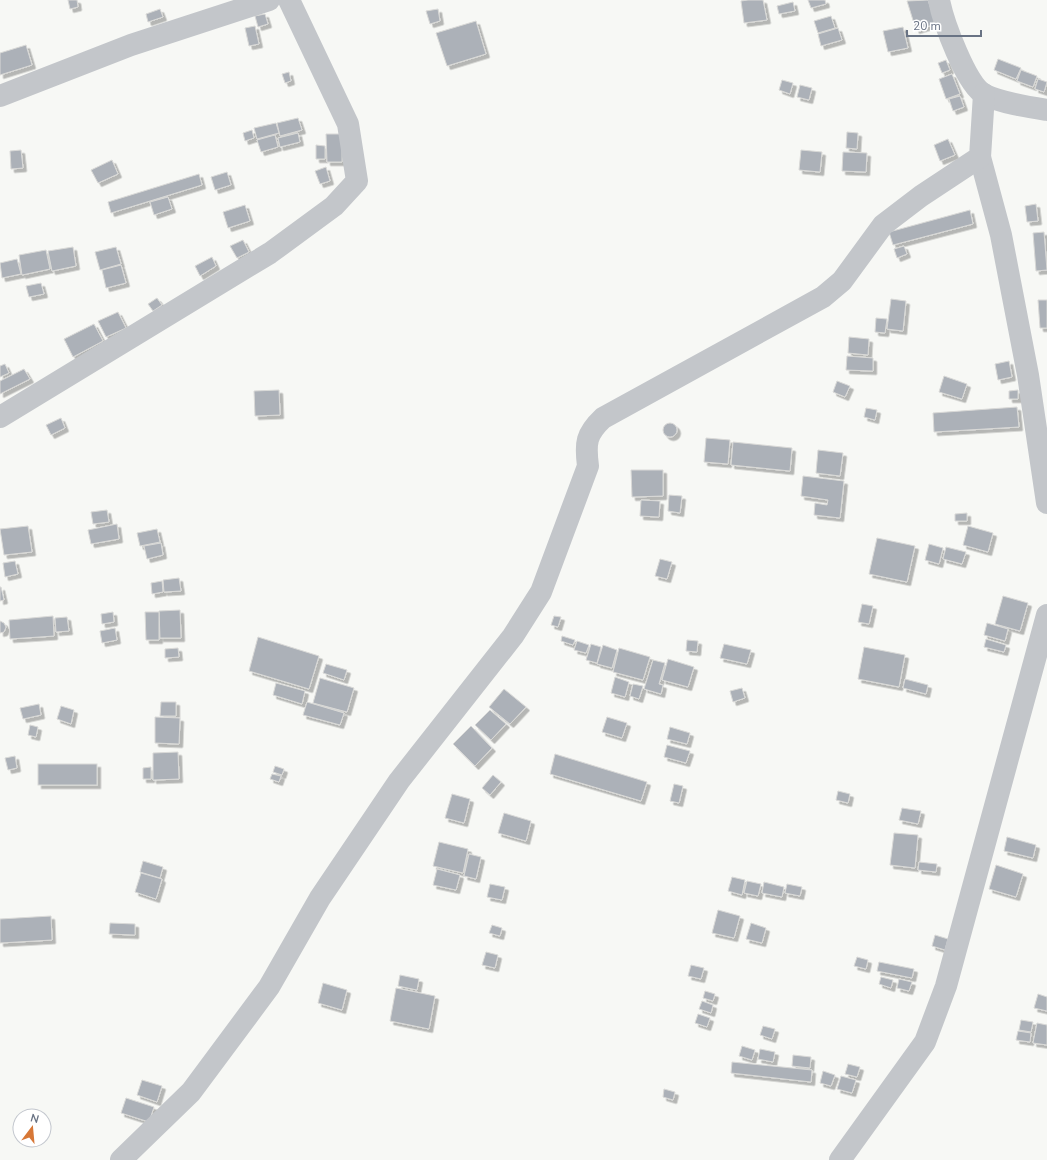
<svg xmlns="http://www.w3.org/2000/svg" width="1047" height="1160" font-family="'Nunito Sans',sans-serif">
  <defs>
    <filter id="shadow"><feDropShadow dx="3.5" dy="3.5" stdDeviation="0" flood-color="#0004"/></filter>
  </defs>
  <rect width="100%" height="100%" fill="#f7f8f5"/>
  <g fill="#acb1b8" stroke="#d9d9d7" filter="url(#shadow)">
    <polygon points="68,0 77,0 78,7 70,9"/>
    <polygon points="748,0 763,0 767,20 744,23 741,1"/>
    <polygon points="808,0 825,0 826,4 811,8"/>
    <polygon points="928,0 936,24 916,30 907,1"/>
    <polygon points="793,2 795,11 779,14 777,6"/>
    <polygon points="160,9 163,17 148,22 146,14"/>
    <polygon points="438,9 440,21 430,24 426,11"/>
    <polygon points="265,14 268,24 258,27 255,16"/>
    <polygon points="831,16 835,28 818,33 814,21"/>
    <polygon points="476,21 486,54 447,66 436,33"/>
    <polygon points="255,26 259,44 249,46 245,28"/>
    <polygon points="903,27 908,48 888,52 883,31"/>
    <polygon points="838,28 842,40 821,46 818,34"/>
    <polygon points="26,45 32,65 0,75 0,53"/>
    <polygon points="998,59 1021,68 1016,79 994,70"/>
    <polygon points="946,60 950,70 942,73 938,63"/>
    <polygon points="1021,70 1037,76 1033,87 1017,81"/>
    <polygon points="289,72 291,81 285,83 282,74"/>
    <polygon points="952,74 960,94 946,99 939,79"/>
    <polygon points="1038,79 1047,82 1044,92 1035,89"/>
    <polygon points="782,80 793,83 790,94 779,90"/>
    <polygon points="800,85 812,88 809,100 797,97"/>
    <polygon points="960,96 964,107 953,111 949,99"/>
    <polygon points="298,118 302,130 280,136 277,123"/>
    <polygon points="276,123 279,133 257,139 254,128"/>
    <polygon points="252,130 254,138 245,141 243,133"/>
    <polygon points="847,132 858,133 857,149 846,148"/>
    <polygon points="298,133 300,142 280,147 278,138"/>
    <polygon points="326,134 342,134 342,162 327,162"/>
    <polygon points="275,135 278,147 261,152 257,140"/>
    <polygon points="948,139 955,155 940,161 934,145"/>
    <polygon points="316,145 325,146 325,159 316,159"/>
    <polygon points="21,150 23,168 11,169 10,151"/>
    <polygon points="801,150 822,152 820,172 799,170"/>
    <polygon points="843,152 867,153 866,172 842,171"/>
    <polygon points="112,160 118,174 98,183 91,170"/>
    <polygon points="326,167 330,181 320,184 315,171"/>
    <polygon points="227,172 231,185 215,190 211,177"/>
    <polygon points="199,174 202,185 111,213 108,202"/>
    <polygon points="168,197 172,209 154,215 150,202"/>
    <polygon points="1036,204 1038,221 1027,222 1025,206"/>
    <polygon points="245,205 250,221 228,228 223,212"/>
    <polygon points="970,210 973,224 893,245 889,232"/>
    <polygon points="1044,232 1047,270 1036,271 1033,233"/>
    <polygon points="243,240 249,252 237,258 230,246"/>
    <polygon points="904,246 907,254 897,258 894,249"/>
    <polygon points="73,247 76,266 52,271 48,251"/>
    <polygon points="116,247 121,264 100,270 95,252"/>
    <polygon points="46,250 50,269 22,275 19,255"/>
    <polygon points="212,257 216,266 200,276 195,266"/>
    <polygon points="17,259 21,274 2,278 0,263"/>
    <polygon points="121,265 126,283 106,288 102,270"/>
    <polygon points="41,283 44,294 29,297 26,286"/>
    <polygon points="157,298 162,305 153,311 148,304"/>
    <polygon points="891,299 906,301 903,331 887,329"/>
    <polygon points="1038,300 1047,300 1047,328 1040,328"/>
    <polygon points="118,312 126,328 106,337 98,321"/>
    <polygon points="876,318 887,319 885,333 875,332"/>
    <polygon points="94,324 103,341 73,357 64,339"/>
    <polygon points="849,337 869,339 868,355 848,353"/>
    <polygon points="847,356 873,358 873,371 846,370"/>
    <polygon points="1009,361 1012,377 998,380 995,364"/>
    <polygon points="5,364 9,373 0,377 0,366"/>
    <polygon points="24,369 30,379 0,394 0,381"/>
    <polygon points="944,376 967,384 962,399 939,392"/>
    <polygon points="837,381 850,386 845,397 833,392"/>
    <polygon points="279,390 280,415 255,416 254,391"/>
    <polygon points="1018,390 1018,399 1009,399 1009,391"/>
    <polygon points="1017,407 1019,427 934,432 933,413"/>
    <polygon points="866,408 877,410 875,420 864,417"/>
    <polygon points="61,418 65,428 51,435 46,425"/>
    <circle cx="670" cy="430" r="7"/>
    <polygon points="706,438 730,440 728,464 704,462"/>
    <polygon points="733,442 792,448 790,471 731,465"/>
    <polygon points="818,450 843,453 840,476 816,473"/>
    <polygon points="631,470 663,470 663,496 632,497"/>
    <polygon points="803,476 844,481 840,518 814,515 815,503 827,505 828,500 801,496"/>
    <polygon points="669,495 682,496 680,513 668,511"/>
    <polygon points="641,500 660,501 659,517 640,516"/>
    <polygon points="107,510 109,522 93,524 91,512"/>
    <polygon points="967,513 967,521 955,521 955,514"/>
    <polygon points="117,524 119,539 91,544 88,530"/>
    <polygon points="28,526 32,552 4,555 0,529"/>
    <polygon points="968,526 993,533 988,552 963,545"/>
    <polygon points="157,529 160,542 140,546 137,533"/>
    <polygon points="877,538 915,546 907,582 869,574"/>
    <polygon points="161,543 163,555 147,559 144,546"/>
    <polygon points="929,544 943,548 939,564 925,560"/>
    <polygon points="946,547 966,552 962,564 943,559"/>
    <polygon points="660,559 672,562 667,579 655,576"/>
    <polygon points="15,561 18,574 5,577 3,563"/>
    <polygon points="179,578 181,591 164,592 163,580"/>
    <polygon points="162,581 163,592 152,594 151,583"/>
    <polygon points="0,587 1,587 4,600 0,601"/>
    <polygon points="1003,596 1028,603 1020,631 995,624"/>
    <polygon points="862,604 873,606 869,624 858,622"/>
    <polygon points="180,610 181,638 160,638 159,611"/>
    <polygon points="113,612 114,622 102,624 101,614"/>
    <polygon points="145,612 159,612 159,640 146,640"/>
    <polygon points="53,616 54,636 10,639 9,620"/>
    <polygon points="554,616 561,617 558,627 551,625"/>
    <polygon points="67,617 69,631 56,632 55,618"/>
    <polygon points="0,621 4,623 6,627 4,632 0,633"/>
    <polygon points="987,623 1008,629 1005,641 984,635"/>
    <polygon points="115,628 117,640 102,643 100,631"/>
    <polygon points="562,636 575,640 573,645 561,641"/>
    <polygon points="258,637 319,656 309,689 249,671"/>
    <polygon points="986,639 1006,645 1004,652 984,647"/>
    <polygon points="687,640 698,641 697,652 686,651"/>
    <polygon points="577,641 589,645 586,653 574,650"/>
    <polygon points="591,644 601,647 597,663 586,660"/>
    <polygon points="724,644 751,650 747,664 720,658"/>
    <polygon points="603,645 617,650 612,668 597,664"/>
    <polygon points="864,647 905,655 899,687 858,679"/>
    <polygon points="178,648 179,657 165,658 165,649"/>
    <polygon points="619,648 650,657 643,680 613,672"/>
    <polygon points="668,659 694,667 688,687 662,680"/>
    <polygon points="653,660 665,663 659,684 663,685 661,694 644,689"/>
    <polygon points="326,664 347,670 344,680 323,673"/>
    <polygon points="615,677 629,682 625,697 611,693"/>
    <polygon points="320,678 354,688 347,712 313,703"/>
    <polygon points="905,679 928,685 926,694 903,688"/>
    <polygon points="276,683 305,691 302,704 273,695"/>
    <polygon points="633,684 643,686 639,699 630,696"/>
    <polygon points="742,688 745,698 733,702 730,691"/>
    <polygon points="504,689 526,707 510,724 489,707"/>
    <polygon points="161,702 176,702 176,716 160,716"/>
    <polygon points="307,702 344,713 340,725 303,715"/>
    <polygon points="39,704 41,715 23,719 20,708"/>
    <polygon points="61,706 74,710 71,724 57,719"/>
    <polygon points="490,710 506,724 491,740 475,725"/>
    <polygon points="155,717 180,718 179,744 155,743"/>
    <polygon points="607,717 627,723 622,738 602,732"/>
    <polygon points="30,725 38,727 36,737 28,735"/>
    <polygon points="471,726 492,748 475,766 453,744"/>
    <polygon points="670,727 690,733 687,744 667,739"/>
    <polygon points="667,745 690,751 686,763 664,757"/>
    <polygon points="178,752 179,779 153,780 153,753"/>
    <polygon points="555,754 647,782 641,801 550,774"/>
    <polygon points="15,756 17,768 8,770 5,758"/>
    <rect x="38" y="764" width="59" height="21"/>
    <polygon points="275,766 284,769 282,775 273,772"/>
    <polygon points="151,767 151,779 143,779 143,768"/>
    <polygon points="272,774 281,776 279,782 270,779"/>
    <polygon points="493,775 501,782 490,795 482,788"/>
    <polygon points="674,784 683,786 679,803 670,801"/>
    <polygon points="838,791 850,794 848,803 836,800"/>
    <polygon points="452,794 470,799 464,823 445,818"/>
    <polygon points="902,808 921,811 918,824 899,820"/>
    <polygon points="504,813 531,821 526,841 498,833"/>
    <polygon points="894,833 918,835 915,868 890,865"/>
    <polygon points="1007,837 1036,845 1033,858 1004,851"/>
    <polygon points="439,842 468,849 463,873 433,866"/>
    <polygon points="469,854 481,857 476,879 464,876"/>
    <polygon points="143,861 163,867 160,878 140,872"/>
    <polygon points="919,862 937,864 936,872 918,870"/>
    <polygon points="996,865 1023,874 1016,897 989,889"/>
    <polygon points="437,869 460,875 456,890 433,885"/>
    <polygon points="141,873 162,879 156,899 135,892"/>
    <polygon points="732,877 745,880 742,895 728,891"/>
    <polygon points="747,881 761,884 758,896 744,893"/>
    <polygon points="764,882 784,887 782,897 762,893"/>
    <polygon points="490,884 505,887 502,900 487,897"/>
    <polygon points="787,884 802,887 800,896 785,893"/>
    <polygon points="718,910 740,916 734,938 712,933"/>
    <polygon points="51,916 52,940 0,943 0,919"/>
    <polygon points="110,923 135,924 135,935 109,934"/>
    <polygon points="751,923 766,928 762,943 746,939"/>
    <polygon points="492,925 502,928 500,936 489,933"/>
    <polygon points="935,935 948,939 945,950 932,946"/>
    <polygon points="486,952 498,955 495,968 482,965"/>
    <polygon points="857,957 868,960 866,969 854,966"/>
    <polygon points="879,962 914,969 912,978 877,971"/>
    <polygon points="691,965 704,968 701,979 688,976"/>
    <polygon points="400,975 419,979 417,990 398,986"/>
    <polygon points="881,977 893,980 891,988 879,984"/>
    <polygon points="899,979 912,982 909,991 897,988"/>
    <polygon points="323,983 347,990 342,1010 318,1003"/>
    <polygon points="396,988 435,996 429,1029 390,1021"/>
    <polygon points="705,991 715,994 713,1001 703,998"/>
    <polygon points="1038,994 1047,997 1047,1011 1034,1008"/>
    <polygon points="702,1001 713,1005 711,1013 699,1009"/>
    <polygon points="698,1014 710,1018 707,1027 695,1023"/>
    <polygon points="1021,1020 1033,1022 1031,1032 1019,1030"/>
    <polygon points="1037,1023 1047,1025 1047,1045 1033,1043"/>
    <polygon points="763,1026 775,1029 772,1039 760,1035"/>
    <polygon points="1018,1031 1031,1033 1030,1042 1016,1040"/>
    <polygon points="742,1046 755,1050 752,1060 739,1056"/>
    <polygon points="760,1049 775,1052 773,1062 758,1059"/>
    <polygon points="793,1055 811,1057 810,1068 792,1066"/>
    <polygon points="732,1062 812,1070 811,1082 731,1073"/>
    <polygon points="848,1064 860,1067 857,1077 845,1074"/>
    <polygon points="823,1071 835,1075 831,1086 820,1083"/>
    <polygon points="841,1076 856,1080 852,1093 837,1089"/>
    <polygon points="142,1080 162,1086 157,1102 137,1095"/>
    <polygon points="664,1089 675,1092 673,1100 663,1097"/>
    <polygon points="126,1098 154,1107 149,1122 121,1113"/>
  </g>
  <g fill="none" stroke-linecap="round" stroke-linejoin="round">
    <g stroke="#c3c6ca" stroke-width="22">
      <path d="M939 0C943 21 966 85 985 95 1002 103 1028 107 1047 110"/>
      <polyline points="0,96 131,45 269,0"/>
      <polyline points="980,157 1001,235 1028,375 1047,503"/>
      <polyline points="0,417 270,253 334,206 357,181 348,124 289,0"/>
      <path d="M121 1160 191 1092 269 987 320 898 399 781 513 636 541 592 588 466C585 443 586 434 603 418L823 297 842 281 883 225 921 196 980 157 984 94"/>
      <polyline points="840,1160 925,1042 946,986 1047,615"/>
    </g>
  </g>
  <g transform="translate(32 1128) rotate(16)"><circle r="19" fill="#ffffff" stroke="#c3c7ce"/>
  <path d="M0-3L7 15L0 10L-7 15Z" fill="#d77736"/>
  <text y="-6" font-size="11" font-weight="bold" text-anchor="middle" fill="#697384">N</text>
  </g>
  <path d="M907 30v6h74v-6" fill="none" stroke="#697384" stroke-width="2"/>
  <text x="913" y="30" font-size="12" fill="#697384" stroke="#ffffff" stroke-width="3" paint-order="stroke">20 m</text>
</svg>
